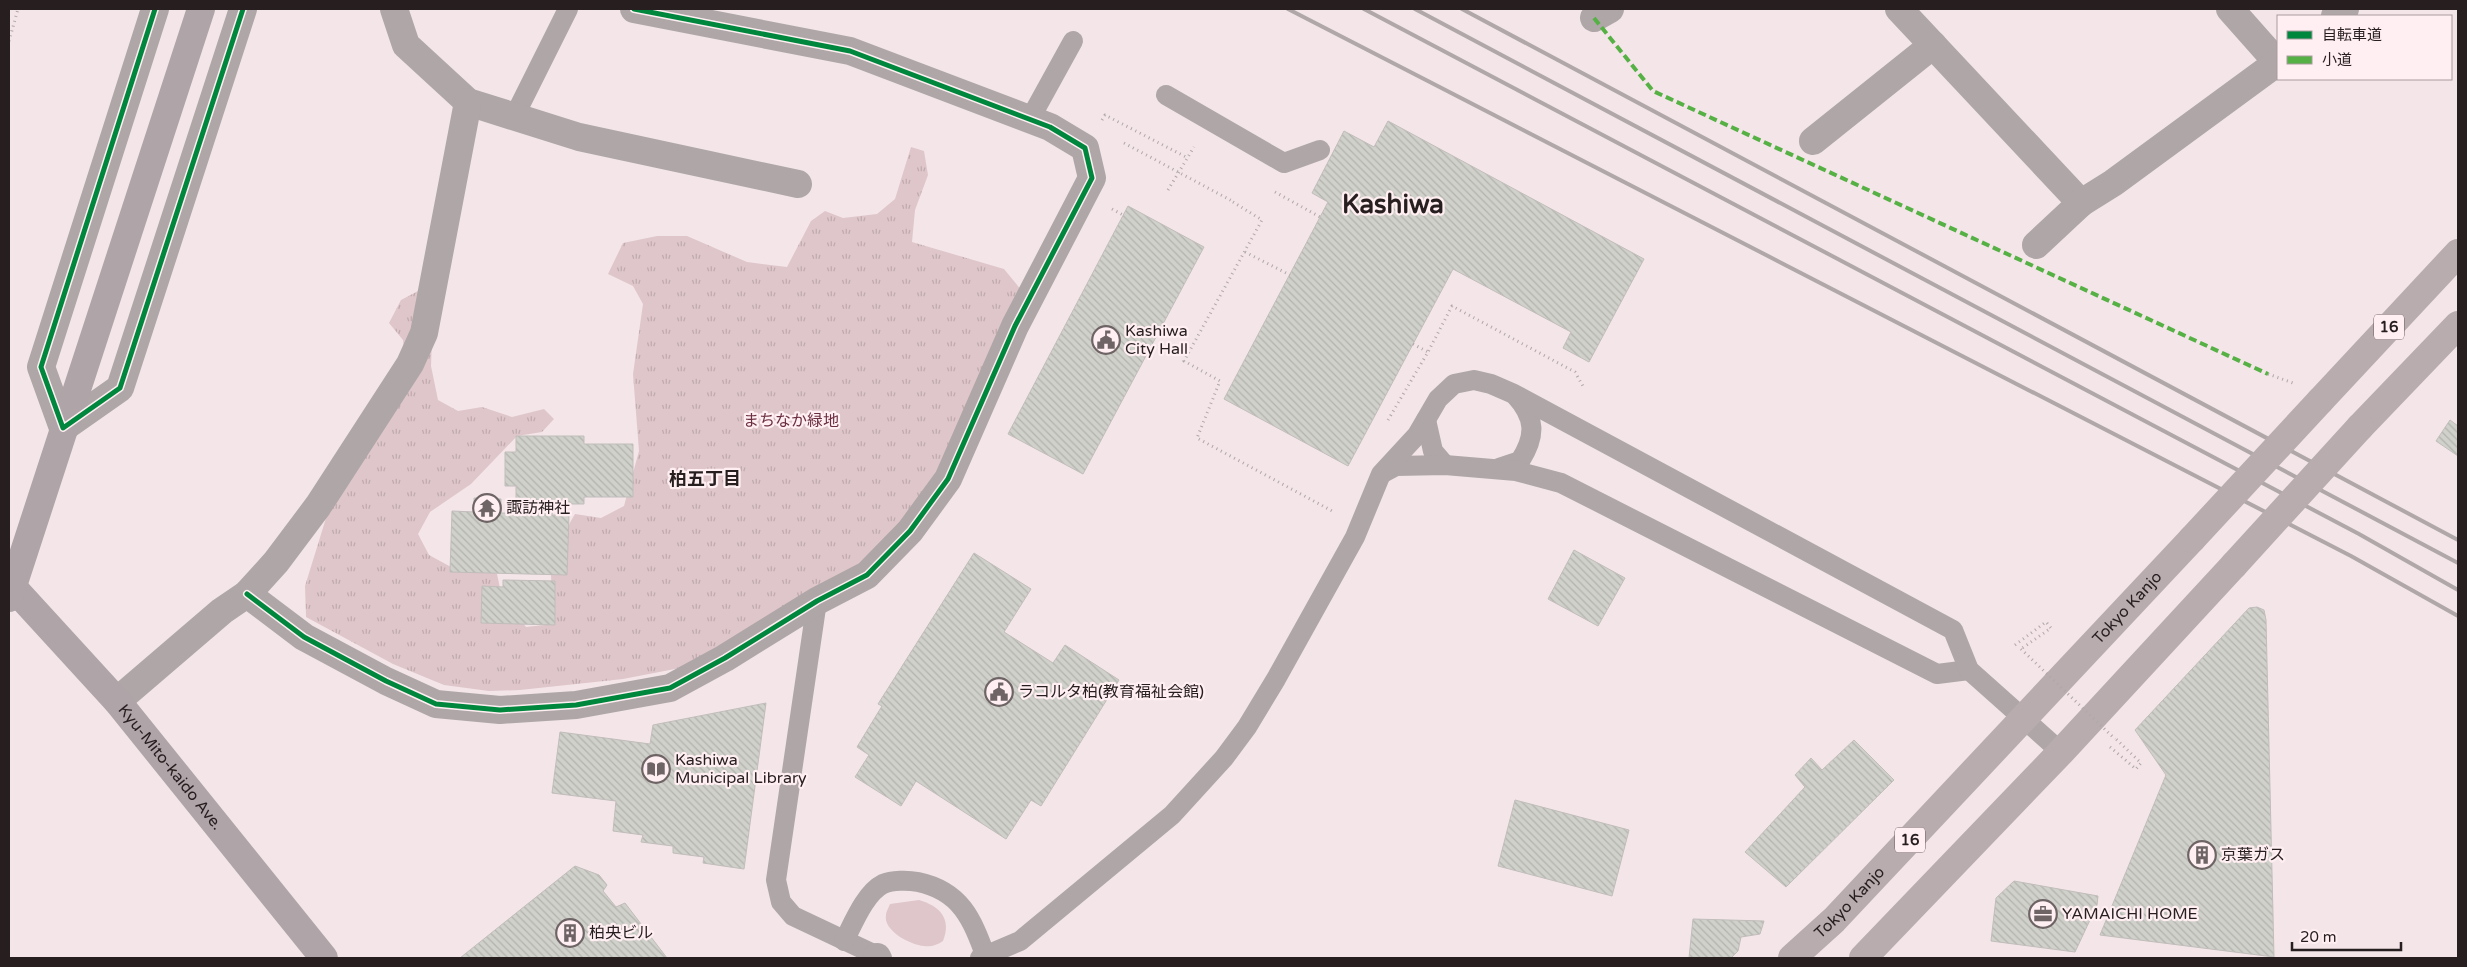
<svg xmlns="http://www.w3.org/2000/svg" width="2467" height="967" font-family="'Varela Round','Noto Sans JP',sans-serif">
  <defs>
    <pattern id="park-tufts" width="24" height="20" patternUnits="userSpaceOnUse" patternTransform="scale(1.25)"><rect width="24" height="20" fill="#dfc6cb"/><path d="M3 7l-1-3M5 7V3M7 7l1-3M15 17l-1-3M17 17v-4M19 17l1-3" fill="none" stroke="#bfaaae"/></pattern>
    <pattern id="building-back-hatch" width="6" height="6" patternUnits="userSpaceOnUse" patternTransform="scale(1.25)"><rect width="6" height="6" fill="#d1d1cb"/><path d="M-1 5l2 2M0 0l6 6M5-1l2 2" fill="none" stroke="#b3b3ae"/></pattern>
  </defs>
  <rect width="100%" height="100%" fill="#f3e5e8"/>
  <path fill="#dfc6cb" d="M919 900C940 906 952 919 943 941 937 945 932 947 924 946 911 945 883 931 886 915 886 912 889 907 890 904Z"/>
  <polygon fill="url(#park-tufts)" points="911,147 924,151 928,175 915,210 912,242 1004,269 1022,291 957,442 883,555 680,668 623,679 520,690 489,691 444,685 393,664 306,617 305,586 331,502 407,380 403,340 389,323 401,300 418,291 429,303 432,339 431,366 438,400 458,411 482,407 512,417 544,409 554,419 542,432 517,436 471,484 430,512 418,534 429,555 451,567 473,565 497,574 501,593 526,627 544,625 552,596 551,575 564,533 575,514 601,518 624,506 639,451 633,374 643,304 633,286 608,274 623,243 657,236 687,236 747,262 787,267 811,221 825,211 843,218 877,214 895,199"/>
  <g fill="url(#building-back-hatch)" stroke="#c0bdbb">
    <polygon points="1388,121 1644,259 1589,362 1563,348 1571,332 1453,269 1348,466 1224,399 1328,202 1312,193 1344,131 1374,147"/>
    <polygon points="1128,206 1204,247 1083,474 1008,434"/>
    <polygon points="2450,420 2458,426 2458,456 2436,441"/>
    <polygon points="516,436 584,436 584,444 633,444 633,497 584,497 584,504 553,504 552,515 569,515 567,575 450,572 452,511 474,512 474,498 501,499 501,513 538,514 539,504 516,503 516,486 505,486 505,452 516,452"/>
    <polygon points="1574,550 1625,578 1598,626 1548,599"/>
    <polygon points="974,553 1031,589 1004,632 1053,663 1065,645 1119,680 1041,806 1031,800 1006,839 916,781 901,806 855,777 869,755 857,747 882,706 878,704"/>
    <polygon points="503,580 555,581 555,625 481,623 482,586 503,587"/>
    <polygon points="2257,607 2264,610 2266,620 2274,957 2100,935 2166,775 2135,730 2249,608"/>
    <polygon points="766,703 744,869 703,863 704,857 673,853 673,846 641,842 643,835 613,831 616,801 552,793 560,732 650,744 653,725"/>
    <polygon points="1854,740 1894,780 1786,887 1745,852 1805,787 1795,775 1811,758 1822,770"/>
    <polygon points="1515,800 1629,830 1612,896 1498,866"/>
    <polygon points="575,866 599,875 607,885 603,891 616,907 625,903 667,958 460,958"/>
    <polygon points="2014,881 2098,896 2097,905 2075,952 1991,941 1996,898"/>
    <polygon points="1693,919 1764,921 1760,934 1741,937 1738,951 1731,958 1689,958"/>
  </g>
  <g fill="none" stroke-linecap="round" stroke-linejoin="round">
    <g stroke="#b0a7a8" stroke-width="3" stroke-dasharray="1 4" stroke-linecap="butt">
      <polyline points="9,41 18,9"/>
      <polyline points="1102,120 1105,115 1186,157"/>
      <polyline points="1124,143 1234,202"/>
      <polyline points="1168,190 1194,147"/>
      <polyline points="1275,192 1320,217"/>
      <polyline points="1233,202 1262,220 1184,361 1220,381 1197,438 1334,512"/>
      <polyline points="1112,209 1123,215"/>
      <polyline points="1245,252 1290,275"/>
      <polyline points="1413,344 1428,352"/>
      <polyline points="2268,374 2293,383"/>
      <polyline points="1388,420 1428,352 1452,306 1575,372 1584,388"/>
      <polyline points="2015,645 2046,622 2051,628 2021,649"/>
      <polyline points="2110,747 2136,769 2141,763 2116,739"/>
    </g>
    <g stroke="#aea6a7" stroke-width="20">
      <polyline points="1166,95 1284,163 1320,150"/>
      <polyline points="514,117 568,9"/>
      <polyline points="1030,119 1073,41"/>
      <polyline points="1426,420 1433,451 1445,465"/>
      <path d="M1499 468 1520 461C1536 436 1536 418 1515 395"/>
      <polyline points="1383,473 1396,466 1445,465 1516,471 1561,483 1937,674 1969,670"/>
      <polyline points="817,601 776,880 781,902 793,916 882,958"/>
      <path d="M844 941C853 924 865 893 883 884 892 880 908 880 918 882 961 891 972 919 986 957"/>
      <polyline points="980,958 1020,941 1172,815 1224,758 1247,727 1276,679 1355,537 1381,474 1417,435 1438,399 1454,384 1474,380 1491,384 1514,394 1953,630 1969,670 2061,752"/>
    </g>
    <g stroke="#aea6a7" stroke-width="28">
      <polyline points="155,9 41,367 63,428 120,388 243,9"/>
      <polyline points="394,9 406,45 468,102 579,137 798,184"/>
      <polyline points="1899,9 2081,203"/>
      <polyline points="2230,9 2277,62"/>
      <polyline points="2335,16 2345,9"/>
      <polyline points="1594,18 1610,9"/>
      <polyline points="1813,141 1933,45"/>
      <polyline points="2036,245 2081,203 2113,183 2278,62"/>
      <polyline points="247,594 304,637 386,681 436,704 500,710 576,705 670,688 725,658 817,601 867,575 910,531 948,479 1015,326 1092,178 1085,148 1050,127 850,51 634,9"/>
      <polyline points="117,701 222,611 247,594 276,562 318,506 410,364 424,333 468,102"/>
      <polyline points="877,958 877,957"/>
    </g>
    <g stroke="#afa4a7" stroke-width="28">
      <path id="s1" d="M9 583 117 701 324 958"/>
      <polyline points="9,598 201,9"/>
    </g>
    <g stroke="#b8acaf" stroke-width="28">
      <polyline points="2320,401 2458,253"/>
      <polyline points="2360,427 2458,325"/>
      <path id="s2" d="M1792 958 1834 920 2192 539"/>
      <polyline points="1863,958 2061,752 2234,565"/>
    </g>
    <g stroke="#b0a7a8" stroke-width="4">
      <polyline points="1288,9 2351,556 2458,616"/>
      <polyline points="1364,9 2359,534 2458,590"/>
      <polyline points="1415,9 2458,563"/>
      <polyline points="1462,9 2458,540"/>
    </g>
    <polyline stroke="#b0a7a8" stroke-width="3" stroke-dasharray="1 4" stroke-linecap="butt" points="2021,649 2115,739"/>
    <g stroke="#b8acaf" stroke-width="28">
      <polyline points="2192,539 2320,401"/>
      <polyline points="2234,565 2360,427"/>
    </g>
    <polyline stroke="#56b145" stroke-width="4" stroke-dasharray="8 4" stroke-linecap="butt" points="1594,18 1653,91 2268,374"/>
    <defs>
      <g id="cycleway">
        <polyline points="155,9 41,367 63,428 120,388 243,9"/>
        <polyline points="247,594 304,637 386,681 436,704 500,710 576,705 670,688 725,658 817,601 867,575 910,531 948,479 1015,326 1092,178 1085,148 1050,127 850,51 634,9"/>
      </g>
    </defs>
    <use href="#cycleway" stroke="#ffeff2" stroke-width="8"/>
    <use href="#cycleway" stroke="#00873e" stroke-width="5"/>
  </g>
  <defs>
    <symbol id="civic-ring" viewBox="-11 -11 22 22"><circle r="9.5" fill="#ffeff2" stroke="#6e6466" stroke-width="1.5"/><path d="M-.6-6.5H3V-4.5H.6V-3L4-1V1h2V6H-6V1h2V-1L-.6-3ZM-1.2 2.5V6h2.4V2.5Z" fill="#6e6466"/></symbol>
    <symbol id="temple-ring" viewBox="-11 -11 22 22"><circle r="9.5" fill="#ffeff2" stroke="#6e6466" stroke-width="1.5"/><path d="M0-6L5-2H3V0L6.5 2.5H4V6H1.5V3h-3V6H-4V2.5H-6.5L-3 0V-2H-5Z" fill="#6e6466"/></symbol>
    <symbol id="library-ring" viewBox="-11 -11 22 22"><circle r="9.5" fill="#ffeff2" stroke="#6e6466" stroke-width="1.5"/><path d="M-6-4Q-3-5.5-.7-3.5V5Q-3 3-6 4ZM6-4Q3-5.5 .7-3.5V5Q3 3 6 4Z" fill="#6e6466"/></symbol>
    <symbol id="building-ring" viewBox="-11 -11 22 22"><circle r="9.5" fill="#ffeff2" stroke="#6e6466" stroke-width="1.5"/><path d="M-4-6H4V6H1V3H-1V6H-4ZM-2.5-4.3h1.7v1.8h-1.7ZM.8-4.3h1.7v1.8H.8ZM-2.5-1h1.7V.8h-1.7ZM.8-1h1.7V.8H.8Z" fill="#6e6466"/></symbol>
    <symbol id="office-ring" viewBox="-11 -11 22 22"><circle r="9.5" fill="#ffeff2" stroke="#6e6466" stroke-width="1.5"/><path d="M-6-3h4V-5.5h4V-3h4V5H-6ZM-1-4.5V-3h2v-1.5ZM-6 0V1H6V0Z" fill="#6e6466"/></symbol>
  </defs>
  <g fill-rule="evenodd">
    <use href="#civic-ring" x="1090" y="324" width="32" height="32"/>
    <use href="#temple-ring" x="471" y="492" width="32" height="32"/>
    <use href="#civic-ring" x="983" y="676" width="32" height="32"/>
    <use href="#library-ring" x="640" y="753" width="32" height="32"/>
    <use href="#building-ring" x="2186" y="839" width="32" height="32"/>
    <use href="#office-ring" x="2027" y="898" width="32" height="32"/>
    <use href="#building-ring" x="554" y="917" width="32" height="32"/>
  </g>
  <g text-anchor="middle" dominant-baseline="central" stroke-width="4.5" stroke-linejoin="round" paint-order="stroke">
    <g fill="#ffeff2" stroke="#685d5f" stroke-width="1">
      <rect x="2374" y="314.5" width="30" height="25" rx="4"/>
      <rect x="1895" y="827.5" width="30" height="25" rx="4"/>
    </g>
    <g font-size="15" font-weight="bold" fill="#271e20">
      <text x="2389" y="327">16</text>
      <text x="1910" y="840">16</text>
    </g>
    <g font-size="16" fill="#271e20" stroke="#ffeff2" text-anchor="start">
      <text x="1125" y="331">Kashiwa<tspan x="1125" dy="18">City Hall</tspan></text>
      <text x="506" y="508">諏訪神社</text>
      <text x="1018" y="692">ラコルタ柏(教育福祉会館)</text>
      <text x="675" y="760">Kashiwa<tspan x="675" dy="18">Municipal Library</tspan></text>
      <text x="2221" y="855">京葉ガス</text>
      <text x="2062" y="914">YAMAICHI HOME</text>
      <text x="589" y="933">柏央ビル</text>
    </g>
    <g font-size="16" fill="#6b2e40" stroke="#ffeff2">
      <text x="791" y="421">まちなか緑地</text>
    </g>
    <g font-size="16" fill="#271e20" stroke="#ffeff2">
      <text stroke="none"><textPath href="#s2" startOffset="485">Tokyo Kanjo</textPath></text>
      <text stroke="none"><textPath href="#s1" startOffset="245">Kyu-Mito-kaido Ave.</textPath></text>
      <text stroke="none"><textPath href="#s2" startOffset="80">Tokyo Kanjo</textPath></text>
    </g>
    <g font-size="18" font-weight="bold" fill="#271e20" stroke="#ffeff2">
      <text x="705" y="479">柏五丁目</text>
    </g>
    <g font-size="26" font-weight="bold" fill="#271e20" stroke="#ffeff2">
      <text x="1393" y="204">Kashiwa</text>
    </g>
  </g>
  <rect width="2467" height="967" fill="none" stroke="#271e20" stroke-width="20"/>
  <rect x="2277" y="15" width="175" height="65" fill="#ffeff2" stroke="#a99b9e"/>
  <rect x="2287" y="31" width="25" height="8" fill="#00873e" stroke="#a99b9e"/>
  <text x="2322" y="40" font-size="15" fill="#271e20">自転車道</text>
  <rect x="2287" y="56" width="25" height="8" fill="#56b145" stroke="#a99b9e"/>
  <text x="2322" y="65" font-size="15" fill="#271e20">小道</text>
  <path d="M2292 942v8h109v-8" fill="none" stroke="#271e20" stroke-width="2.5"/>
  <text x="2300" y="942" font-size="15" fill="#271e20" stroke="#ffeff2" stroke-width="4" paint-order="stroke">20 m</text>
</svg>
